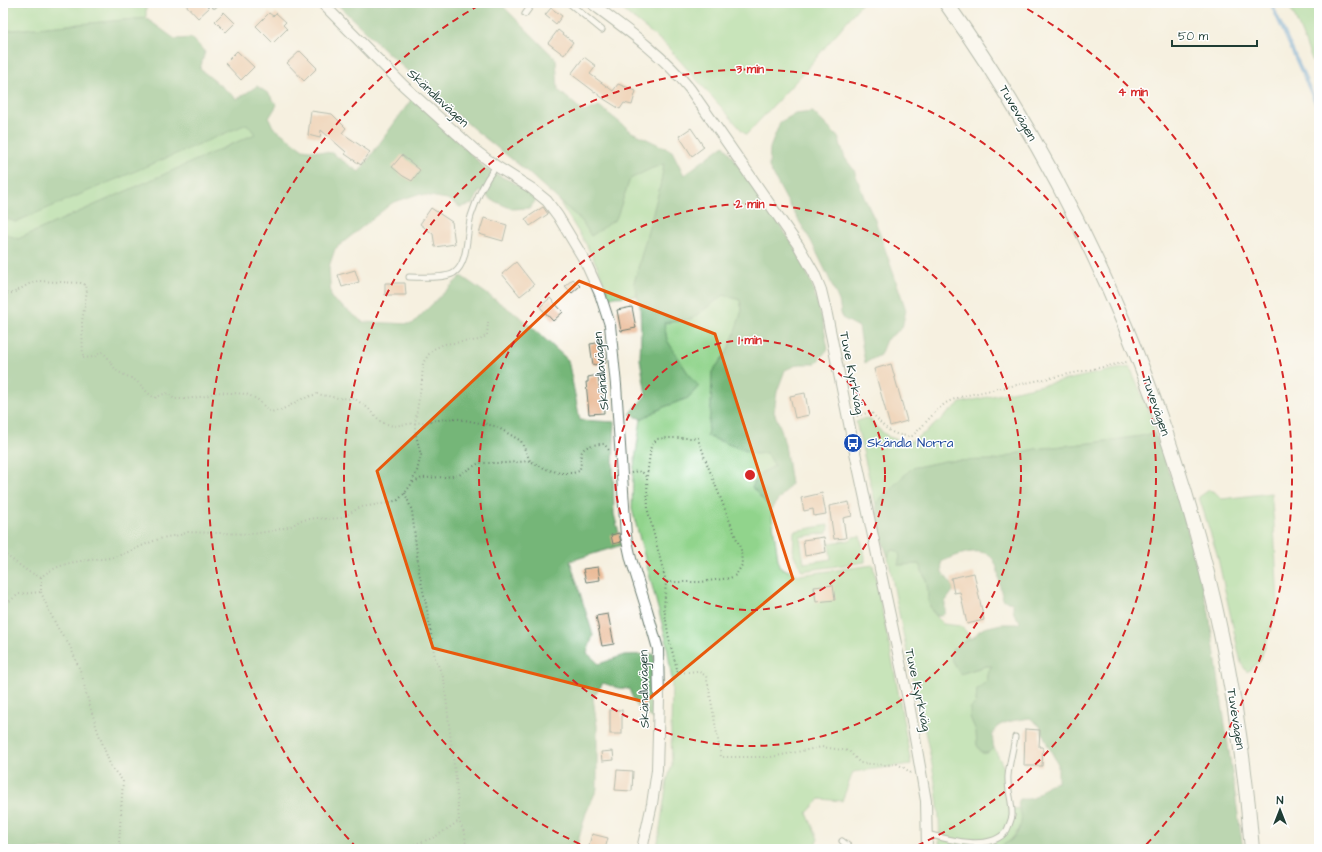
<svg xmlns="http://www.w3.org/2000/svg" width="1322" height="852" font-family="'Architects Daughter',sans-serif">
  <rect width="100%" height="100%" fill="#fff"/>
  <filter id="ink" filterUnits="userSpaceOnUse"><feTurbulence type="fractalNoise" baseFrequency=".025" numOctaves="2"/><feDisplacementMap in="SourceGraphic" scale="8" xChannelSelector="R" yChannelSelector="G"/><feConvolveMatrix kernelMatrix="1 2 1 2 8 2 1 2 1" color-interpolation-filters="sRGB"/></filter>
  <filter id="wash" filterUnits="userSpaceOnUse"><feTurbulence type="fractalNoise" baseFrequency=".012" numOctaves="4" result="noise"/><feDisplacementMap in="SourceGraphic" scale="16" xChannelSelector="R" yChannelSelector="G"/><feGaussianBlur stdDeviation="0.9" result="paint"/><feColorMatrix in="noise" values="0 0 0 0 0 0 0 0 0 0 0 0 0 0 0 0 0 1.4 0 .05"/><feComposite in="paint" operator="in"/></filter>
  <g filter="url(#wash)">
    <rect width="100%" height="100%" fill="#f6f0e0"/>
    <g fill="#91d48c" stroke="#588860">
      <polygon points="3,3 146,3 146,18 3,31"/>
      <polygon points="614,3 862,3 807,69 746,135 665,44"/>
      <polygon points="1287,3 1319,3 1319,77 1294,15"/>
      <polygon points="247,123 255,134 18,239 3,233 3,217 15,222"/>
      <polygon points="664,164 660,187 634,283 637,296 609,297 598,268 586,244 559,201 582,221 591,236 616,219 630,179 650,169"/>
      <polygon points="724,295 740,300 742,310 734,335 727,352 712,372 711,408 707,436 754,454 767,453 775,466 761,473 752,487 771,509 779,567 799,575 873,565 895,674 911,764 853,772 842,801 820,799 807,813 818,839 814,849 656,849 658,842 667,781 672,765 671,730 672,680 666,639 632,509 633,473 641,419 664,407 688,398 699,386 691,378 667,340 664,323 691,319"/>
      <polygon points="1130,367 1149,411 1155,434 1099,442 1035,449 1015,454 997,460 945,461 912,468 884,495 878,501 876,506 856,422 865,418 872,421 876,427 889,437 901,441 911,441 926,432 960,403 1112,370"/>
      <polygon points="1209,490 1215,492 1222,499 1271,493 1274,525 1278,606 1260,661 1247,672 1241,663 1217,554 1199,497"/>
      <polygon points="828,525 829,530 827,531 827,533 800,537 804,563 831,559 829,543 850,540 853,537 860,536 865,556 865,562 802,571 793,553 794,531"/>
      <path d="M891 550C902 550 900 558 898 565L919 564 927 583 928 599 931 610 943 624 961 626 968 634 970 639 960 644V674L986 666H992L989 671 987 681 977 689 976 703 970 717 976 731 977 745 982 753H987L994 748 1004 768 1009 810 1019 808 1022 815 1021 827 1010 841 997 849H939C942 797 928 746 917 696 906 650 897 604 888 557Z"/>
    </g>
    <g fill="#74b678" stroke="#4a7a56">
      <polygon points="336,3 500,3 556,59 558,90 584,112 599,106 632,132 672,151 684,175 724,145 795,247 811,282 823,322 828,349 815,364 799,364 785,370 777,392 774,412 781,429 785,445 791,484 771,509 752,487 761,473 775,466 767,453 754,454 707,436 711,408 712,372 727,352 734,335 742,310 740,300 724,295 691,319 664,323 667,340 691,378 699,386 688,398 664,407 641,419 630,414 646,395 640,359 641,333 640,306 634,283 660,187 664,164 650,169 630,179 616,219 591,236 582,221 524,169 475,130 395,60"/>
      <polygon points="146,18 175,39 192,38 205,52 200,69 237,99 257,86 269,94 277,105 269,118 273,127 303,149 332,153 359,172 413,97 487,170 515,183 536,200 530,208 512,209 492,200 480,191 473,204 460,207 447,199 418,194 392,203 335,249 329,267 331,298 363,322 412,324 461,276 523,319 568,360 580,420 615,422 613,464 614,514 622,545 570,561 593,635 587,653 599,664 624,655 654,654 656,721 636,706 629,689 618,688 603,683 593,698 597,726 597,789 586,813 576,849 3,849 3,233 18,239 255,134 247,124 15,222 3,217 3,31"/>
      <polygon points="813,112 838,137 845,158 854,170 864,197 875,220 906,310 902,328 886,340 880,355 865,363 859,327 842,318 839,301 828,276 811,241 786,199 769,167 770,148 780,122 795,114"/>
      <path d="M1155 434 1180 501 1209 613 1243 849H997C1001 846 1007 843 1011 840 1018 835 1023 823 1021 814 1020 808 1016 805 1020 799 1037 800 1035 796 1045 787 1048 784 1054 783 1058 782V764L1048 746 1040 726 1030 718C1020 720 995 721 993 734 992 738 993 744 994 748L987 753H982L977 745 976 731 970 717V708L976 703 977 689 987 681 989 670 992 666H985L960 674 951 659 952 650 960 644 974 637 979 631 984 628 1001 624H1019L1020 621C1013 615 1013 611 1013 603L1008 602 1003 599C1001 593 1000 586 999 580 998 576 999 572 997 568 990 541 959 554 941 562L942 572 953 586V591L945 602V613L941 616H937C926 605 929 598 927 584 926 577 921 570 919 564L898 565C900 558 902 549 891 550L888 557 881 537 876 506 878 501 884 495 912 468 945 461 997 460 1015 454 1035 449 1100 442Z"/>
    </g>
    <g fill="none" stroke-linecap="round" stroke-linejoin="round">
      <polyline stroke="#63a0d4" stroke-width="3.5" points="1271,3 1319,110"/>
    </g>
    <g id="blocks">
      <g fill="#e9b893">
        <polygon points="184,3 204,3 209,8 198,18"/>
        <polygon points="551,8 562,16 556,24 545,15"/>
        <polygon points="224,12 235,23 226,32 215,21"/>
        <polygon points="269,13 273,16 276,13 286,22 283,25 287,29 273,43 256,26"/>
        <polygon points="558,30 573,42 564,55 548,43"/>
        <polygon points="237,51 254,67 241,80 225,63"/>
        <polygon points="300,51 317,68 304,81 287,63"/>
        <polygon points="584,57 596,66 590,74 613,91 618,84 636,91 632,105 624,103 620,109 604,99 571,74"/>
        <polygon points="311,111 332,114 346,128 342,133 370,152 361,165 345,154 346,152 321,130 320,138 308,135"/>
        <polygon points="691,128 704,147 692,156 679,136"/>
        <polygon points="402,155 420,170 412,181 403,176 392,167"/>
        <polygon points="543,207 548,214 530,226 525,219"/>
        <polygon points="431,208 452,222 455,244 435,247 433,234 420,224"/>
        <polygon points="484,218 507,225 503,241 479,234"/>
        <polygon points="516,262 534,285 520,296 502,274"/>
        <polygon points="355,270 359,282 342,287 338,275"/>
        <polygon points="573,279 580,286 572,293 565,286"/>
        <polygon points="385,283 405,283 406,295 385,295"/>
        <polygon points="550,298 563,312 553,321 540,307"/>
        <polygon points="632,307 636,328 621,331 617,310"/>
        <polygon points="603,342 606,363 593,365 590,344"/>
        <polygon points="891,364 907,421 890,426 874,369"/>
        <polygon points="598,375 600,393 603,393 604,413 589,414 586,382 588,382 588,377"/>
        <polygon points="805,393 809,415 795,418 790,396"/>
        <polygon points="822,493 826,514 814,516 813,509 804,511 801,498"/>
        <polygon points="849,502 852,516 843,518 846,538 834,539 829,506"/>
        <polygon points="619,533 621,542 613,544 611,535"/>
        <polygon points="824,537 826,552 805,556 803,540"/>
        <polygon points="598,567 600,580 586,582 583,569"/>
        <polygon points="974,573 984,620 967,624 960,592 954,593 951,578"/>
        <polygon points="833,585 835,600 816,602 814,587"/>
        <polygon points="608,614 614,644 602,646 596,616"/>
        <rect x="610" y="710" width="12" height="24"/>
        <polygon points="1025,729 1040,730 1039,747 1043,747 1042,766 1024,766"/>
        <polygon points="613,751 614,760 602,761 601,752"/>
        <polygon points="617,770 633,771 632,791 615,790"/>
        <polygon points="592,834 608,838 605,849 588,849"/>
      </g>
    </g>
  </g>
  <g filter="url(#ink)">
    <use href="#blocks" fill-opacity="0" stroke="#6a7c70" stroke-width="1"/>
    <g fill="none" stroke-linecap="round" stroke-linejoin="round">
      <defs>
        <g id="service">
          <polyline points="213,3 214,5"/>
          <polyline points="569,3 602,30"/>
          <polyline points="525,14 533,3"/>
          <path d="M409 277C421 277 444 279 454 273 469 263 466 232 471 216 478 196 483 183 496 166"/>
          <path d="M927 834C949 840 992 852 1007 830 1009 825 1011 821 1012 816 1013 803 1007 790 1008 776 1009 764 1013 750 1015 737"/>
          <polyline points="842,841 852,849"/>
        </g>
        <g id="minor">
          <polyline points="322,3 404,86 476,151 496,166 531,188 547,201 558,216 585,261 600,294 610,325 616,385 626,536 631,559 647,610 658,649 659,698 657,770 652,804 642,849"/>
          <path d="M591 3C626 29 663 55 690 89L798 245 814 273 821 290 827 315 853 443 909 704 926 801 927 849"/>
        </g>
        <path id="secondary" d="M946 3C1122 250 1228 547 1252 849"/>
      </defs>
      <use href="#service" stroke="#6a7c70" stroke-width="7"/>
      <use href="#minor" stroke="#6a7c70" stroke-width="12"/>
      <use href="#secondary" stroke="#6a7c70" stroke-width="16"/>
      <g stroke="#6a7c70" stroke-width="2" stroke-dasharray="1 3" stroke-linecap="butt">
        <path d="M3 294 13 293 29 284 38 281 81 283 86 285 87 290 82 322 83 358 94 357 102 352C109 357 111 364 116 370 120 374 131 377 136 381 143 386 147 394 155 398L161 395 168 393 174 399H185L206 396 217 392 246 394 257 399 270 412 281 410 302 399 317 394 338 398 355 399 368 408 381 422 393 426 454 418 495 426 521 441 530 461"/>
        <path d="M857 416 871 412C885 428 890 436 912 436 924 426 933 412 946 403 951 400 958 398 963 396L1127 362"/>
        <polyline points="631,473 637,471 643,473 647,478 648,511 666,582 664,608 669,639 678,673 698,671 706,676 709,689 721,757 771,757 822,747 849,751 860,763 884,765 897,764 903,767 911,773"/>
        <path d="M647 476 651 446 657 439 667 438H698C699 445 703 449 704 456L741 550 742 565 736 575 730 578 701 582H666"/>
        <polyline points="412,482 417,471 421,455 415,431 415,423 422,380 423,363 429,354 434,349 444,344 480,340 487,335 488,322"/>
        <polyline points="405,493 412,511 419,572 426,604 435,658 444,679 451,742 456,780 459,821 465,834 466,849"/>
        <polyline points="3,553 29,572 41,577"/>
        <polyline points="41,592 49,611 59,630 70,646 82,675 86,693 97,729 111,767 123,781 119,844 122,849"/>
        <path d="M3 606 19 594 41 592V577C52 568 66 563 81 561 94 559 107 560 120 555 135 550 148 542 163 538 172 535 179 537 187 532L250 534 273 531 291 526 301 520 318 518 327 519 341 518 361 507 388 503 398 500 405 493 412 483 422 478 445 477 459 475 479 463H505L530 461 546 469 560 473H573L579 471C582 465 580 461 581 455 582 445 596 444 604 444L609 450"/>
        <polyline points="302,849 329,844 343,849"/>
        <polyline points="403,849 435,837 459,821"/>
      </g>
      <use href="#service" stroke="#fff" stroke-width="5"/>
      <use href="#minor" stroke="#fff" stroke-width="10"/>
      <use href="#secondary" stroke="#fff" stroke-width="14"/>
    </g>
  </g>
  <path d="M0 0H1322V852H0ZM579 281 715 334 793 579 645 702 433 648 377 471Z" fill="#f6f0e0" fill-opacity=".55" fill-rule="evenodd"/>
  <path fill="none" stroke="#e8590c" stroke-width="3" stroke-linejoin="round" d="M579 281 715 334 793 579 645 702 433 648 377 471Z"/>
  <g fill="none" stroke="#d62828" stroke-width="2" stroke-dasharray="7 5">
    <circle cx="750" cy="475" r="135"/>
    <circle cx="750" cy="475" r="271"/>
    <path d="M591 849A406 406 0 1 1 909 849"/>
    <path d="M357 848A542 542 0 0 1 483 3M1017 3A542 542 0 0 1 1143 848"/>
  </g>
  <defs>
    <symbol id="bus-disc" viewBox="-11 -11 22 22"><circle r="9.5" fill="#1a4fb4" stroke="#fff"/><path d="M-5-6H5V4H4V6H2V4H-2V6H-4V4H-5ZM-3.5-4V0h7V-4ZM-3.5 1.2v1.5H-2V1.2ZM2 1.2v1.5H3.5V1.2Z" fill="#fff"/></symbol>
  </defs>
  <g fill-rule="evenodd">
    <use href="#bus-disc" x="842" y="432" width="22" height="22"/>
  </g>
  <g text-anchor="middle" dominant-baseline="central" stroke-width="3" stroke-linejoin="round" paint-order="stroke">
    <g font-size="13" fill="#1f3d34" stroke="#fff">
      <text transform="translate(438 98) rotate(43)">Skändlavägen</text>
      <text transform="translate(1018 113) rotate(60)">Tuvevägen</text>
      <text transform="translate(601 371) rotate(-95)">Skändlavägen</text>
      <text transform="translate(852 373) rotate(79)">Tuve Kyrkväg</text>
      <text transform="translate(1156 406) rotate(71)">Tuvevägen</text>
      <text transform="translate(644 689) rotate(-91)">Skändlavägen</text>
      <text transform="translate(918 690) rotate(78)">Tuve Kyrkväg</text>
      <text transform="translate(1236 719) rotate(81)">Tuvevägen</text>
    </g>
    <g font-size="13" fill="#164399" stroke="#fff" text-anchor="start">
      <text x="867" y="443">Skändla Norra</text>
    </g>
  </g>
  <circle cx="750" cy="475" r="6" fill="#d62828" stroke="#fff" stroke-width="2"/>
  <g font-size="12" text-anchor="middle" font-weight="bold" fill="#d62828" stroke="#fff" stroke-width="3" stroke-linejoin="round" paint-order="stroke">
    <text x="750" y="73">3 min</text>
    <text x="1133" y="96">4 min</text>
    <text x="750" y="208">2 min</text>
    <text x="750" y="344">1 min</text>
  </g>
  <rect width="1322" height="852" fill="none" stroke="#fff" stroke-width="16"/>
  <g transform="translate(1280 810)" stroke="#ffffff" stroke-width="3" paint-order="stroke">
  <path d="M0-3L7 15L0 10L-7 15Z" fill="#1f3d34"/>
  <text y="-6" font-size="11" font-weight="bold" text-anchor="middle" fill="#1f3d34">N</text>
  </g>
  <path d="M1172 40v6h85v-6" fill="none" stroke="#1f3d34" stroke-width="2"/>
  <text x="1178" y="40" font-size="12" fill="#1f3d34" stroke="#ffffff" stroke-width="3" paint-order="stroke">50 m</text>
</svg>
